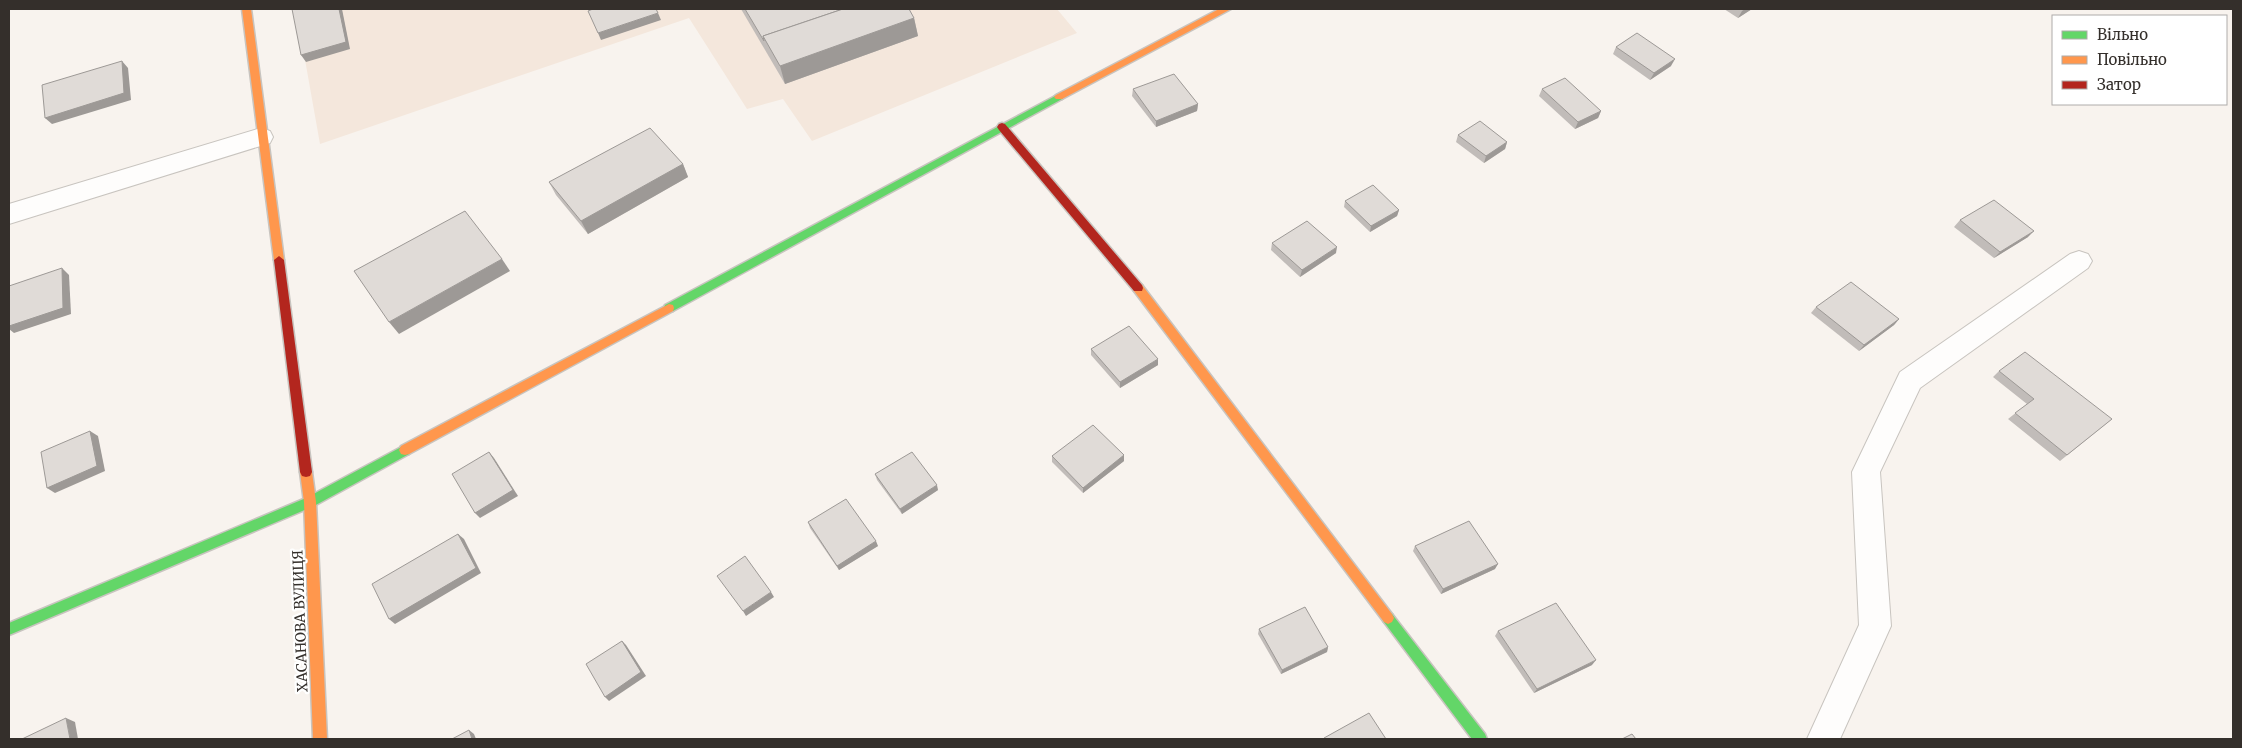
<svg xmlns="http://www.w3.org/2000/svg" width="2242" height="748" font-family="Merriweather,serif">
  <rect width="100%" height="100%" fill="#f8f3ee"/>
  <polygon fill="#f4e7dc" points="296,9 1057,9 1077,33 812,141 783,99 747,109 689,18 320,144"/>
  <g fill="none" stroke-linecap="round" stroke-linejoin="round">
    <defs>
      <g id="street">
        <polygon points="261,128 270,131 273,137 270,143 9,224 9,204"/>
        <polygon points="2079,251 2088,254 2092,261 2088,268 1920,388 1880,472 1891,626 1840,739 1807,739 1859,625 1852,472 1900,372 2070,254"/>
      </g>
      <g id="fast">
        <polygon points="1059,94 1062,95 1064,97 1062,99 673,311 665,311 664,308 665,305"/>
        <polygon points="405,445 409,446 411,450 409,454 314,506 9,635 9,623 306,498"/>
        <polygon points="1388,612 1392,614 1485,734 1487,739 1472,739 1384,622 1382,618 1384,614"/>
      </g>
      <g id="slow">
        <polygon points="242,9 251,9 284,260 279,264 274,260"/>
        <polygon points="1219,9 1231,9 1062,99 1056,99 1054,97 1056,95"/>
        <polygon points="1138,284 1142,285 1392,614 1394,618 1392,622 1388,624 1384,622 1134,291 1133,288 1134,285"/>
        <polygon points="669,304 673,305 674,308 673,311 409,454 405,455 401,454 399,450 401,446"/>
        <polygon points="306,467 310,468 312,472 316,502 327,739 313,739 304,502 300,472 302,468"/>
      </g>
      <g id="jam">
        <polygon points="1002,123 1005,124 1142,285 1143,288 1142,291 1134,291 999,130 997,127 999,124"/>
        <polygon points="279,256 284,260 312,472 310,476 306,477 302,476 300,472 274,260"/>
      </g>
    </defs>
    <use href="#street" stroke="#c8c4bf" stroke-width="2"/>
    <use href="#fast" stroke="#c8c4bf" stroke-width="3"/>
    <use href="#slow" stroke="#c8c4bf" stroke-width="3"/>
    <use href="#jam" stroke="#c8c4bf" stroke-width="3"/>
    <use href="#street" fill="#fefdfc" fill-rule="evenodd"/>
    <use href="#fast" fill="#63d668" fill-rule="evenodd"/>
    <use href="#slow" fill="#ff974d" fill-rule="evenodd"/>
    <use href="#jam" fill="#b3261e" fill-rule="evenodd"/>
  </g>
  <g fill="#c1bcb9">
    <polygon points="741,9 909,9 914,18 918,36 785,84"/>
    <polygon points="1724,9 1752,9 1738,18"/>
    <polygon points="1616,47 1671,66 1650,80 1613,54"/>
    <polygon points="1133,89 1198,104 1197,111 1156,127 1132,96"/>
    <polygon points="1542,89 1601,111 1598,118 1575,129 1539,96"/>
    <polygon points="1458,135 1507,142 1505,149 1484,163 1456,142"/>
    <polygon points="683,164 688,177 588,234 556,195 549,182"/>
    <polygon points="1345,201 1399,210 1397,216 1370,232 1344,207"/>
    <polygon points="1960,220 2028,237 1994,258 1954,227"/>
    <polygon points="1272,243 1336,253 1300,277 1271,250"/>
    <polygon points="1816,307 1899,319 1894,325 1859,351 1811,313"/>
    <polygon points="1091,349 1158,365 1120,388 1091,355"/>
    <polygon points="1999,371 2112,419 2060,461 2008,419 2027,404 1993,377"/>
    <polygon points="1124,455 1124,461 1083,493 1052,462 1052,456"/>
    <polygon points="875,474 938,490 902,514 877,480"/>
    <polygon points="808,522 878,546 839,570 810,528"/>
    <polygon points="1415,546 1495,569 1441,594 1413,551"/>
    <polygon points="1259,629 1328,647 1327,652 1281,674 1258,634"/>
    <polygon points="1498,631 1592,665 1534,693 1495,636"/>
  </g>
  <g fill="#9d9996">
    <polygon points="339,9 342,9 350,49 306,62 301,55"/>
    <polygon points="1745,9 1752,9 1738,18 1742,11"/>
    <polygon points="658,13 661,20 601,40 598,33"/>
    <polygon points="914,18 918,36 785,84 780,66"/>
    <polygon points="1675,59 1671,66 1650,80 1654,73"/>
    <polygon points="122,61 128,68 131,100 52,124 45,118"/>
    <polygon points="1198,104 1197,111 1156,127 1156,121"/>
    <polygon points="1601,111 1598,118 1575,129 1578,122"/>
    <polygon points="1507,142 1505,149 1484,163 1486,156"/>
    <polygon points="683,164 688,177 588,234 581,221"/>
    <polygon points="1399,210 1397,216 1370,232 1371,226"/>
    <polygon points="2034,231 2028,237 1994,258 2000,252"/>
    <polygon points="1337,247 1336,253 1300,277 1302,270"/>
    <polygon points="502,259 510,271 399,334 389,322"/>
    <polygon points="62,268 69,275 71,314 14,333 9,329 9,326"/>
    <polygon points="1899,319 1894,325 1859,351 1864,345"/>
    <polygon points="1158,359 1158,365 1120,388 1120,382"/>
    <polygon points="90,431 98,436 105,471 55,493 47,488"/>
    <polygon points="489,452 494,458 518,496 480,518 475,513"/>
    <polygon points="1124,455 1124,461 1083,493 1083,488"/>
    <polygon points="937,485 938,490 902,514 900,509"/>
    <polygon points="458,534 464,539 481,573 395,624 389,619"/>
    <polygon points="876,541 878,546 839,570 837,566"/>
    <polygon points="1498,564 1495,569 1441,594 1443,589"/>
    <polygon points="771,592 774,597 746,616 743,611"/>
    <polygon points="622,641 626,645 646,676 609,701 605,697"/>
    <polygon points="1328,647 1327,652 1281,674 1282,670"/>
    <polygon points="1596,660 1592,665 1534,693 1537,689"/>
    <polygon points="66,718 75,722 78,739 70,739"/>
    <polygon points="469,730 474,734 476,739 472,739"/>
  </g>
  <g fill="#e0dbd7" stroke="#9d9996">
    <polygon points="292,9 339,9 346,42 301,55"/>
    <polygon points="593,9 656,9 658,13 598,33 588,11"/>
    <polygon points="745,9 843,9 763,36 764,41"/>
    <polygon points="843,9 909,9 914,18 780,66 763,36"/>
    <polygon points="1637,33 1675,59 1654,73 1616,47"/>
    <polygon points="122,61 124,93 45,118 42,85"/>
    <polygon points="1174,74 1198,104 1156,121 1133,89"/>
    <polygon points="1565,78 1601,111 1578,122 1542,89"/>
    <polygon points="1480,121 1507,142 1486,156 1458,135"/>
    <polygon points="650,128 683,164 581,221 549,182"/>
    <polygon points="1373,185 1399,210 1371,226 1345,201"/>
    <polygon points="1994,200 2034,231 2000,252 1960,220"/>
    <polygon points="465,211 502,259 389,322 354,271"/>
    <polygon points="1307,221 1337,247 1302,270 1272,243"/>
    <polygon points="62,268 63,308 9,326 9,286"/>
    <polygon points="1851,282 1899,319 1864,345 1816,307"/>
    <polygon points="1129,326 1158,359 1120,382 1091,349"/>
    <polygon points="2025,352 2112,419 2067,455 2015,413 2034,399 1999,371"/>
    <polygon points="1093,425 1124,455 1083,488 1052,456"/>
    <polygon points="90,431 97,466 47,488 41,452"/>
    <polygon points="489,452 513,490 475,513 452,474"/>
    <polygon points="912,452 937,485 900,509 875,474"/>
    <polygon points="846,499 876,541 837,566 808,522"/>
    <polygon points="1469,521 1498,564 1443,589 1415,546"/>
    <polygon points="458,534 476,568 389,619 372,584"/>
    <polygon points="745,556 771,592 743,611 717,576"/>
    <polygon points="1556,603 1596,660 1537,689 1498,631"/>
    <polygon points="1305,607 1328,647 1282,670 1259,629"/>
    <polygon points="622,641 641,672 605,697 586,664"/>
    <polygon points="1369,713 1386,739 1325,739 1324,738"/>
    <polygon points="66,718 70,739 22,739"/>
    <polygon points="469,730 472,739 452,739"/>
    <polygon points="1632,734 1636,739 1622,739"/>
  </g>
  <g text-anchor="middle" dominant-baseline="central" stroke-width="4.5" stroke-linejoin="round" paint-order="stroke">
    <g font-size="14" fill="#342f2b" stroke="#fff">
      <text transform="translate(300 621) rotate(-92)">ХАСАНОВА ВУЛИЦЯ</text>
    </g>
  </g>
  <rect width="2242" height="748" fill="none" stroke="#342f2b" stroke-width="20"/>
  <rect x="2052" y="15" width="175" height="90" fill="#ffffff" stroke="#aeacaa"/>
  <rect x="2062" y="31" width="25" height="8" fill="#63d668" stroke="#aeacaa"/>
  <text x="2097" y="40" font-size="15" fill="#342f2b">Вільно</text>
  <rect x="2062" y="56" width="25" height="8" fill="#ff974d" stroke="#aeacaa"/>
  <text x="2097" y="65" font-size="15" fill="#342f2b">Повільно</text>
  <rect x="2062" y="81" width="25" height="8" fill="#b3261e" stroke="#aeacaa"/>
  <text x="2097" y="90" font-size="15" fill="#342f2b">Затор</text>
</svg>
